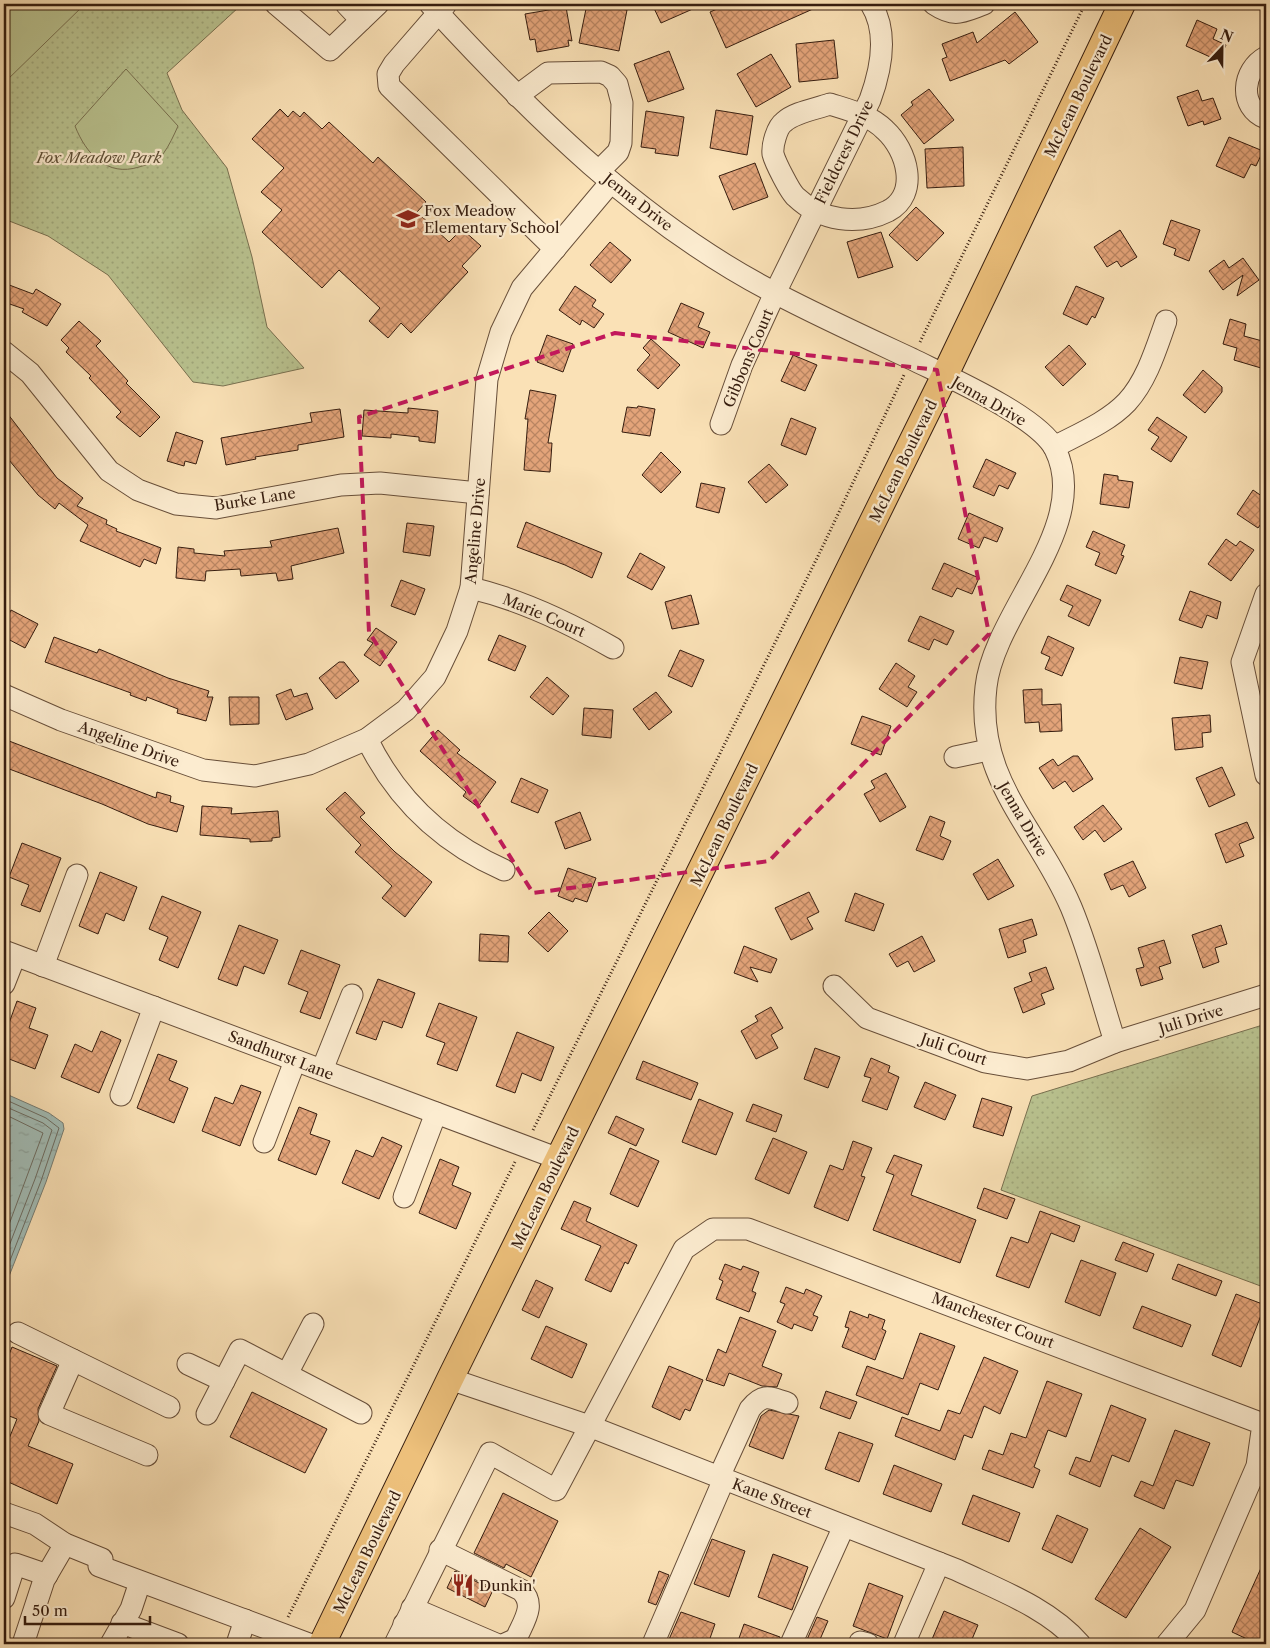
<svg xmlns="http://www.w3.org/2000/svg" width="1270" height="1648" font-family="'Libre Caslon Text',serif">
  <defs>
    <pattern id="grass-dots" width="8" height="8" patternUnits="userSpaceOnUse" patternTransform="scale(1.25)"><rect width="8" height="8" fill="#bac491"/><path d="M2 2h.1M6 6h.1" fill="none" stroke="#a0a87c" stroke-width="1.8" stroke-linecap="round"/></pattern>
    <pattern id="water-ripples" width="26" height="14" patternUnits="userSpaceOnUse" patternTransform="scale(1.25)"><rect width="26" height="14" fill="#a1bcb6"/><path d="M2 4q2-2 4 0t4 0M15 11q2-2 4 0t4 0" fill="none" stroke="#8ba19b"/></pattern>
    <pattern id="building-cross-hatch" width="8" height="8" patternUnits="userSpaceOnUse" patternTransform="scale(1.25)"><rect width="8" height="8" fill="#e3a47a"/><path d="M0 0l8 8M0 8l8-8" fill="none" stroke="#b98562"/></pattern>
  </defs>
  <rect width="100%" height="100%" fill="#fae1b6"/>
  <filter id="stains"><feTurbulence type="fractalNoise" baseFrequency=".004" numOctaves="4"/><feColorMatrix values="0 0 0 0 .2 0 0 0 0 .09 0 0 0 0 .02 0 0 0 .5 -.17"/></filter>
  <radialGradient id="worn" r=".72"><stop offset=".6" stop-color="#630" stop-opacity="0"/><stop offset="1" stop-color="#630" stop-opacity=".3"/></radialGradient>
  <g fill="url(#grass-dots)" stroke="#787050">
    <polygon points="4,4 236,4 239,7 167,73 182,110 227,168 252,257 267,327 304,368 223,386 193,382 108,275 48,236 4,219"/>
    <polygon points="1266,1024 1266,1288 1001,1190 1032,1096"/>
  </g>
  <g fill="#bac491" stroke="#787050">
    <polygon points="4,4 85,4 4,83"/>
    <path d="M126 69 178 126C174 135 169 146 163 154 159 160 147 165 139 167 107 177 86 154 75 126Z"/>
  </g>
  <polygon fill="url(#water-ripples)" stroke="#767c73" points="4,1093 49,1113 63,1123 64,1129 46,1182 4,1289"/>
  <g fill="none" stroke-linecap="round" stroke-linejoin="round">
    <g stroke="#6c6c62" stroke-width="1">
      <polyline points="4,1099 46,1118 59,1128 41,1181 4,1276"/>
      <polyline points="4,1106 43,1123 52,1130 35,1179 4,1259"/>
      <polyline points="4,1114 43,1133 4,1238"/>
    </g>
  </g>
  <g fill="url(#building-cross-hatch)" stroke="#361d0f">
    <polygon points="587,4 627,10 619,51 579,43"/>
    <polygon points="652,4 704,4 661,23"/>
    <polygon points="729,4 824,4 726,48 710,12"/>
    <polygon points="566,7 572,41 568,40 569,46 537,52 535,39 530,40 525,14"/>
    <polygon points="1015,12 1038,42 1009,64 1005,60 950,81 942,59 947,57 942,44 973,32 977,43"/>
    <polygon points="1197,20 1217,29 1213,39 1226,45 1219,61 1186,46"/>
    <polygon points="834,40 838,78 799,82 796,44"/>
    <polygon points="669,51 684,89 648,102 634,64"/>
    <polygon points="771,54 791,87 756,107 737,74"/>
    <polygon points="929,89 954,120 924,144 901,115 913,105 911,102"/>
    <polygon points="1198,90 1202,101 1213,98 1221,119 1204,125 1203,121 1188,126 1177,97"/>
    <polygon points="280,109 288,117 293,111 300,117 304,112 322,129 329,122 373,163 378,157 426,202 417,212 449,242 462,229 481,246 462,266 468,272 411,333 401,323 388,338 369,321 380,308 339,270 322,288 262,232 282,210 261,192 284,168 252,139"/>
    <polygon points="716,110 753,116 747,155 710,148"/>
    <polygon points="646,111 684,117 678,156 655,153 656,149 641,147"/>
    <polygon points="1229,137 1263,151 1256,166 1251,164 1244,178 1216,166"/>
    <polygon points="963,147 964,186 927,188 925,149"/>
    <polygon points="755,163 768,197 733,210 719,176"/>
    <polygon points="916,207 944,233 917,261 889,235"/>
    <polygon points="1171,220 1200,230 1189,261 1174,255 1176,249 1163,244"/>
    <polygon points="1120,230 1137,257 1121,267 1117,261 1107,267 1094,247"/>
    <polygon points="881,232 893,267 858,278 847,242"/>
    <polygon points="610,242 631,260 611,283 590,265"/>
    <polygon points="1243,258 1259,280 1237,296 1243,275 1223,290 1209,271 1224,260 1229,268"/>
    <polygon points="4,283 33,294 36,289 61,304 47,326 22,312 24,309 4,302"/>
    <polygon points="575,286 596,300 592,306 604,314 594,328 582,320 580,325 559,310"/>
    <polygon points="1076,286 1104,298 1095,318 1092,316 1087,325 1063,314"/>
    <polygon points="681,303 704,313 698,327 710,332 703,348 668,332"/>
    <polygon points="1230,319 1246,324 1244,336 1266,342 1261,368 1234,360 1237,348 1223,344"/>
    <polygon points="79,321 101,341 96,346 128,381 126,383 160,417 140,437 116,417 121,412 89,378 91,376 66,352 69,348 61,340"/>
    <polygon points="547,335 573,344 563,372 537,362"/>
    <polygon points="651,339 680,365 658,389 637,370 650,355 643,348"/>
    <polygon points="1069,345 1086,364 1063,386 1045,367"/>
    <polygon points="793,355 817,365 805,391 781,381"/>
    <polygon points="1203,370 1222,387 1222,392 1205,413 1183,395"/>
    <polygon points="530,390 556,395 548,443 552,443 550,472 524,470 528,419 525,419"/>
    <polygon points="638,406 655,409 650,436 622,432 627,407 637,408"/>
    <polygon points="408,408 438,411 435,443 419,441 419,437 391,434 391,438 362,436 364,410 408,413"/>
    <polygon points="4,409 57,478 83,498 77,506 107,520 106,524 117,529 116,531 161,548 156,564 144,559 140,567 80,541 88,525 59,503 55,509 38,495 4,454"/>
    <polygon points="340,409 344,437 298,445 298,450 255,457 256,459 226,465 221,438 312,422 310,413"/>
    <polygon points="1157,417 1187,437 1171,462 1151,449 1159,437 1148,430"/>
    <polygon points="791,418 816,428 806,455 781,445"/>
    <polygon points="176,432 203,441 196,464 185,461 184,466 167,461"/>
    <polygon points="661,452 681,472 661,493 642,475"/>
    <polygon points="986,459 1016,473 1008,489 999,485 994,496 973,487"/>
    <polygon points="769,464 788,485 766,503 748,482"/>
    <polygon points="1104,474 1118,476 1118,480 1133,482 1129,508 1100,504"/>
    <polygon points="701,483 725,488 719,513 696,507"/>
    <polygon points="1253,490 1266,499 1266,517 1258,528 1237,514"/>
    <polygon points="969,513 1003,528 997,542 984,537 979,548 958,539"/>
    <polygon points="526,522 602,553 592,578 565,565 517,547"/>
    <polygon points="407,523 434,526 430,556 403,552"/>
    <polygon points="338,528 344,553 291,566 293,579 278,581 276,573 241,576 240,569 206,571 205,581 176,578 178,547 194,549 194,553 225,556 224,551 272,547 270,541"/>
    <polygon points="1093,531 1125,545 1121,555 1124,556 1116,574 1095,565 1100,553 1086,547"/>
    <polygon points="1226,539 1236,546 1240,541 1254,550 1231,581 1208,564"/>
    <polygon points="640,553 665,567 652,590 627,577"/>
    <polygon points="944,563 979,578 972,594 957,588 952,597 932,589"/>
    <polygon points="401,580 425,589 415,615 391,606"/>
    <polygon points="1067,585 1101,600 1089,626 1068,616 1073,606 1060,600"/>
    <polygon points="1190,591 1221,602 1217,619 1207,615 1202,628 1179,620"/>
    <polygon points="691,595 699,624 672,629 665,602"/>
    <polygon points="11,610 38,624 25,648 4,637 4,624"/>
    <polygon points="920,616 954,631 947,645 934,639 929,650 908,641"/>
    <polygon points="376,628 397,642 380,666 364,655 373,643 367,640"/>
    <polygon points="499,635 526,646 515,671 488,660"/>
    <polygon points="1048,636 1074,648 1062,676 1045,669 1050,657 1041,653"/>
    <polygon points="54,637 97,653 99,649 168,678 209,691 207,697 213,697 206,721 177,713 178,709 147,697 146,701 130,695 131,693 45,662"/>
    <polygon points="680,650 704,660 692,687 668,676"/>
    <polygon points="1180,657 1208,662 1202,689 1174,683"/>
    <polygon points="339,662 344,662 359,681 336,699 319,678"/>
    <polygon points="896,663 915,676 908,687 917,692 907,707 879,689"/>
    <polygon points="547,677 569,696 553,715 530,697"/>
    <polygon points="291,689 294,697 307,693 313,709 286,720 276,695"/>
    <polygon points="1042,689 1042,705 1061,704 1062,731 1040,732 1039,722 1025,723 1023,690"/>
    <polygon points="656,692 672,712 649,730 633,709"/>
    <polygon points="229,697 259,697 259,724 230,725"/>
    <polygon points="584,708 613,710 611,738 582,735"/>
    <polygon points="1210,715 1211,732 1202,733 1203,747 1175,750 1172,718"/>
    <polygon points="862,716 891,726 881,755 851,744"/>
    <polygon points="438,730 460,750 457,753 496,782 478,807 463,796 466,792 420,751"/>
    <polygon points="4,739 156,798 157,792 171,796 170,802 184,806 177,832 148,824 102,804 4,767"/>
    <polygon points="1073,756 1078,756 1093,779 1073,792 1065,781 1053,789 1039,768 1053,759 1058,766"/>
    <polygon points="1222,767 1235,795 1209,807 1196,778"/>
    <polygon points="886,773 906,807 880,822 864,794 875,788 871,781"/>
    <polygon points="521,778 548,790 538,813 511,802"/>
    <polygon points="345,792 365,813 360,817 395,852 432,882 405,917 382,898 392,886 355,852 361,845 326,809"/>
    <polygon points="1103,805 1122,829 1104,842 1095,830 1083,840 1074,827"/>
    <polygon points="202,806 232,808 231,814 278,811 280,837 272,838 272,841 250,842 250,839 200,835"/>
    <polygon points="580,812 591,840 565,849 555,822"/>
    <polygon points="930,816 945,822 940,836 951,841 943,860 916,850"/>
    <polygon points="1247,822 1254,838 1239,844 1244,856 1226,863 1215,834"/>
    <polygon points="22,843 61,858 40,912 21,905 29,885 9,877"/>
    <polygon points="998,859 1014,886 988,900 973,874"/>
    <polygon points="1133,861 1146,888 1129,897 1123,885 1111,890 1104,874"/>
    <polygon points="568,868 596,878 587,902 575,898 573,902 558,896"/>
    <polygon points="100,872 137,887 124,921 106,913 98,934 79,926"/>
    <polygon points="809,892 819,912 807,918 813,929 791,940 775,908"/>
    <polygon points="855,893 884,904 874,931 845,921"/>
    <polygon points="162,896 201,912 178,968 159,960 168,937 149,929"/>
    <polygon points="549,912 568,931 548,952 528,933"/>
    <polygon points="1032,919 1037,935 1023,940 1026,952 1008,958 999,929"/>
    <polygon points="239,925 278,940 264,974 244,966 237,986 218,979"/>
    <polygon points="1221,925 1227,944 1215,948 1219,962 1203,968 1192,935"/>
    <polygon points="480,934 509,936 508,962 479,961"/>
    <polygon points="922,936 935,961 914,972 908,961 897,967 889,954"/>
    <polygon points="1164,940 1171,963 1159,967 1163,979 1141,986 1136,969 1144,967 1138,948"/>
    <polygon points="744,946 777,959 771,973 750,967 758,982 734,973"/>
    <polygon points="301,950 340,965 320,1019 300,1012 308,992 288,984"/>
    <polygon points="1046,967 1054,989 1041,994 1045,1004 1023,1013 1014,988 1032,981 1029,973"/>
    <polygon points="378,979 415,993 402,1028 383,1021 376,1040 356,1033"/>
    <polygon points="17,1001 36,1008 29,1028 48,1035 35,1069 4,1057 4,1037"/>
    <polygon points="439,1003 477,1017 457,1071 437,1064 445,1043 426,1036"/>
    <polygon points="771,1007 783,1028 771,1035 778,1048 756,1059 741,1031 758,1021 755,1016"/>
    <polygon points="101,1031 121,1040 99,1093 61,1077 75,1044 92,1052"/>
    <polygon points="517,1032 554,1047 541,1081 522,1073 515,1093 496,1086"/>
    <polygon points="815,1048 840,1057 828,1088 804,1079"/>
    <polygon points="158,1054 177,1061 169,1080 188,1088 174,1123 137,1108"/>
    <polygon points="871,1058 890,1066 888,1072 899,1077 887,1110 862,1101 871,1078 864,1076"/>
    <polygon points="643,1061 698,1083 691,1100 636,1079"/>
    <polygon points="925,1082 956,1095 945,1120 914,1107"/>
    <polygon points="241,1085 261,1092 240,1146 202,1131 215,1097 233,1104"/>
    <polygon points="982,1098 1012,1107 1003,1136 973,1127"/>
    <polygon points="699,1099 733,1113 716,1155 682,1142"/>
    <polygon points="753,1104 782,1115 776,1132 746,1121"/>
    <polygon points="299,1107 317,1114 310,1134 330,1141 316,1175 278,1160"/>
    <polygon points="616,1116 644,1129 636,1146 608,1133"/>
    <polygon points="382,1137 402,1146 379,1199 342,1183 356,1150 373,1157"/>
    <polygon points="773,1138 807,1152 789,1194 755,1179"/>
    <polygon points="853,1141 872,1148 861,1176 865,1177 848,1221 814,1207 830,1165 843,1170"/>
    <polygon points="630,1148 659,1161 638,1207 610,1194"/>
    <polygon points="894,1155 922,1165 911,1195 976,1220 960,1263 873,1230 894,1175 886,1172"/>
    <polygon points="440,1159 459,1167 452,1185 471,1193 456,1229 419,1213"/>
    <polygon points="984,1188 1015,1199 1007,1219 977,1208"/>
    <polygon points="574,1201 591,1208 586,1221 637,1245 628,1264 625,1262 611,1292 585,1280 601,1246 561,1229"/>
    <polygon points="1040,1211 1080,1226 1074,1242 1051,1233 1029,1288 996,1276 1011,1237 1028,1243"/>
    <polygon points="1123,1242 1154,1254 1147,1272 1115,1260"/>
    <polygon points="1081,1260 1116,1273 1100,1316 1065,1302"/>
    <polygon points="725,1264 741,1270 743,1266 759,1272 752,1291 756,1293 749,1312 716,1299 723,1281 719,1279"/>
    <polygon points="1178,1264 1222,1281 1216,1296 1172,1279"/>
    <polygon points="536,1280 553,1288 539,1318 522,1310"/>
    <polygon points="786,1287 804,1294 806,1289 822,1296 813,1315 818,1317 812,1331 794,1324 792,1329 777,1322 785,1304 780,1302"/>
    <polygon points="1236,1294 1265,1305 1241,1367 1212,1355"/>
    <polygon points="1142,1306 1191,1325 1182,1347 1133,1328"/>
    <polygon points="850,1311 868,1318 869,1314 885,1320 882,1329 886,1331 875,1360 842,1347 849,1328 845,1327"/>
    <polygon points="740,1317 776,1331 762,1366 782,1374 777,1387 762,1386 729,1373 724,1386 706,1380 718,1349 726,1353"/>
    <polygon points="546,1326 587,1344 572,1378 531,1359"/>
    <polygon points="920,1333 955,1346 938,1390 920,1383 908,1415 856,1395 867,1366 903,1379"/>
    <polygon points="12,1347 57,1366 38,1409 39,1421 28,1446 73,1464 57,1504 4,1480 4,1451 17,1419 4,1414 4,1367"/>
    <polygon points="984,1357 1018,1371 1000,1414 984,1406 972,1438 964,1435 955,1460 895,1436 902,1417 940,1431 948,1410 960,1414"/>
    <polygon points="669,1366 703,1380 690,1411 685,1409 680,1420 652,1407"/>
    <polygon points="1047,1381 1082,1394 1066,1437 1048,1430 1034,1467 1040,1470 1033,1488 982,1469 989,1450 1003,1455 1011,1433 1026,1438"/>
    <polygon points="826,1391 857,1402 850,1419 820,1408"/>
    <polygon points="252,1392 327,1429 305,1473 230,1437"/>
    <polygon points="1111,1405 1146,1419 1129,1462 1112,1455 1100,1487 1069,1474 1076,1457 1090,1462"/>
    <polygon points="769,1410 799,1416 783,1459 749,1446 761,1416"/>
    <polygon points="1175,1430 1210,1443 1193,1486 1176,1480 1164,1509 1134,1496 1141,1481 1153,1486"/>
    <polygon points="839,1432 873,1444 859,1482 825,1469"/>
    <polygon points="894,1465 942,1484 931,1512 883,1494"/>
    <polygon points="503,1493 558,1521 531,1577 506,1564 504,1568 474,1553"/>
    <polygon points="973,1495 1020,1513 1009,1542 962,1524"/>
    <polygon points="1057,1515 1088,1529 1072,1563 1042,1549"/>
    <polygon points="1140,1528 1171,1547 1126,1618 1095,1599"/>
    <polygon points="712,1539 745,1551 729,1597 694,1584"/>
    <polygon points="773,1554 808,1567 792,1610 758,1597"/>
    <polygon points="1266,1557 1266,1644 1244,1644 1247,1639 1232,1632"/>
    <polygon points="455,1571 493,1590 485,1607 447,1588"/>
    <polygon points="659,1571 669,1575 656,1605 648,1602"/>
    <polygon points="869,1583 903,1596 887,1639 853,1626"/>
    <polygon points="944,1611 978,1625 970,1644 930,1644"/>
    <polygon points="681,1612 715,1624 708,1644 667,1644"/>
    <polygon points="817,1617 828,1621 818,1644 805,1644"/>
    <polygon points="744,1624 780,1637 779,1644 737,1644"/>
  </g>
  <g fill="none" stroke-linecap="round" stroke-linejoin="round">
    <defs>
      <g id="minor">
        <polyline points="276,4 330,50 378,4"/>
        <polyline points="346,4 361,20"/>
        <path d="M430 4C532 115 642 225 777 294 821 317 867 338 912 359 946 376 1038 416 1055 449 1093 525 994 612 986 687 975 780 1038 829 1071 907 1089 950 1101 998 1115 1042"/>
        <polyline points="446,4 394,64 388,74 389,86 555,249"/>
        <path d="M934 4C955 18 962 12 984 4"/>
        <path d="M1266 57C1242 70 1238 107 1266 118"/>
        <polyline points="517,96 548,73 601,72 610,76 617,84 622,103 621,143 618,152 599,171"/>
        <path d="M830 104C849 110 870 115 885 130 907 150 920 194 888 211 858 226 821 221 796 197 790 192 775 162 773 154 772 145 777 127 784 122 795 112 816 109 830 104Z"/>
        <polyline points="4,352 30,373 109,471 138,490 176,504 216,508 341,485 380,483 478,493"/>
        <path d="M721 424 742 365 775 293 870 100C881 70 889 33 871 4"/>
        <path d="M1054 447C1079 434 1108 422 1127 402 1147 380 1156 349 1166 321"/>
        <path d="M471 588C522 600 568 622 613 648"/>
        <polyline points="1266,594 1242,662 1266,775"/>
        <polyline points="4,695 61,720 203,770 255,776 309,764 367,739 406,710 435,677 457,631 471,588 487,379 501,332 522,288 611,182"/>
        <path d="M367 739C396 799 443 843 504 870"/>
        <polyline points="955,757 988,750"/>
        <polyline points="4,951 559,1159"/>
        <polyline points="43,966 77,875"/>
        <polyline points="4,984 15,956"/>
        <polyline points="834,986 867,1018 985,1062 1027,1069 1069,1061 1115,1042 1266,995"/>
        <polyline points="322,1070 352,995"/>
        <polyline points="121,1095 154,1007"/>
        <polyline points="264,1142 295,1061"/>
        <polyline points="404,1197 436,1113"/>
        <polyline points="18,1333 169,1407"/>
        <polyline points="73,1360 49,1414 147,1455"/>
        <polyline points="188,1364 224,1381 240,1350 361,1413"/>
        <polyline points="287,1374 313,1324"/>
        <path d="M450 1379 589 1426 957 1570C999 1590 1049 1608 1080 1644"/>
        <polyline points="207,1414 224,1381"/>
        <path d="M719 1477 750 1409C763 1393 769 1397 787 1403"/>
        <polyline points="4,1513 35,1524 65,1544 102,1559"/>
        <path d="M440 1550 521 1590C537 1605 523 1622 516 1639L505 1644"/>
        <polyline points="99,1566 309,1644"/>
        <polyline points="4,1598 15,1564 47,1575"/>
        <polyline points="412,1608 496,1644"/>
        <polyline points="122,1623 178,1644"/>
        <polyline points="404,1624 450,1644"/>
        <polyline points="860,1642 868,1644"/>
        <polyline points="23,1644 44,1580 65,1544"/>
        <polyline points="111,1644 131,1609 140,1582"/>
        <polyline points="237,1644 245,1620"/>
        <polyline points="395,1644 490,1453 556,1490 684,1249 713,1229 748,1229 1263,1424 1257,1466 1195,1610 1167,1644"/>
        <polyline points="653,1644 724,1479"/>
        <polyline points="791,1644 844,1526"/>
        <polyline points="904,1644 939,1563"/>
      </g>
      <polyline id="major" points="322,1644 450,1379 945,375 1122,4"/>
    </defs>
    <use href="#minor" stroke="#674e39" stroke-width="23"/>
    <use href="#major" stroke="#361d0f" stroke-width="28"/>
    <g stroke="#361d0f" stroke-width="3" stroke-dasharray="1 2.5" stroke-linecap="butt">
      <polyline points="920,342 1085,4"/>
      <polyline points="533,1130 821,550 904,375"/>
      <polyline points="288,1617 515,1162"/>
    </g>
    <use href="#minor" stroke="#fcecd0" stroke-width="21"/>
    <use href="#major" stroke="#edc07b" stroke-width="26"/>
  </g>
  <path fill="none" stroke="#c2185b" stroke-width="4" stroke-dasharray="10 6" stroke-linejoin="round" d="M615 333 937 370 989 634 769 861 533 893 369 632 359 417Z"/>
  <defs>
    <symbol id="school-bare" viewBox="-9 -9 18 18"><path d="M0-5L7-2L0 1L-7-2ZM-4 1L0 2.5L4 1V4Q0 6-4 4Z" fill="#8f2418" stroke="#fcecd0" stroke-width="2.5" paint-order="stroke"/></symbol>
    <symbol id="restaurant-bare" viewBox="-9 -9 18 18"><path d="M-5-6h1v4h1v-4h1v4h1v-4h1v5L-1.5 .5V6h-2V.5L-5-1ZM5-6V6H3V1.5H1.5Q1.5-4 5-6Z" fill="#8f2418" stroke="#fcecd0" stroke-width="2.5" paint-order="stroke"/></symbol>
  </defs>
  <g fill-rule="evenodd">
    <use href="#school-bare" x="392" y="203" width="32" height="32"/>
    <use href="#restaurant-bare" x="447" y="1569" width="32" height="32"/>
  </g>
  <g text-anchor="middle" dominant-baseline="central" stroke-width="4.5" stroke-linejoin="round" paint-order="stroke">
    <g font-size="15" fill="#361d0f" stroke="#fcecd0">
      <text transform="translate(1078 96) rotate(-64)">McLean Boulevard</text>
      <text transform="translate(844 152) rotate(-64)">Fieldcrest Drive</text>
      <text transform="translate(638 202) rotate(38)">Jenna Drive</text>
      <text transform="translate(748 358) rotate(-67)">Gibbons Court</text>
      <text transform="translate(989 401) rotate(30)">Jenna Drive</text>
      <text transform="translate(903 461) rotate(-64)">McLean Boulevard</text>
      <text transform="translate(255 499) rotate(-9)">Burke Lane</text>
      <text transform="translate(475 531) rotate(-85)">Angeline Drive</text>
      <text transform="translate(544 615) rotate(23)">Marie Court</text>
      <text transform="translate(129 744) rotate(20)">Angeline Drive</text>
      <text transform="translate(1023 819) rotate(60)">Jenna Drive</text>
      <text transform="translate(724 825) rotate(-64)">McLean Boulevard</text>
      <text transform="translate(1191 1019) rotate(-17)">Juli Drive</text>
      <text transform="translate(954 1049) rotate(19)">Juli Court</text>
      <text transform="translate(281 1055) rotate(21)">Sandhurst Lane</text>
      <text transform="translate(545 1188) rotate(-64)">McLean Boulevard</text>
      <text transform="translate(993 1320) rotate(21)">Manchester Court</text>
      <text transform="translate(772 1498) rotate(21)">Kane Street</text>
      <text transform="translate(367 1552) rotate(-64)">McLean Boulevard</text>
    </g>
    <g font-size="15" font-style="italic" fill="#5e4f36" stroke="#fcecd0">
      <text x="99" y="157">Fox Meadow Park</text>
    </g>
    <g font-size="15" fill="#361d0f" stroke="#fcecd0" text-anchor="start">
      <text x="424" y="210">Fox Meadow<tspan x="424" dy="17">Elementary School</tspan></text>
      <text x="479" y="1585">Dunkin'</text>
    </g>
  </g>
  <rect width="1270" height="1648" fill="none" stroke="#fae1b6" stroke-width="20"/>
  <rect x="5" y="5" width="1260" height="1638" fill="none" stroke="#361d0f" stroke-width="2.5"/>
  <rect x="10" y="10" width="1250" height="1628" fill="none" stroke="#361d0f"/>
  <g transform="translate(1222 48) rotate(22)" stroke="#fcecd0" stroke-width="4" paint-order="stroke">
  <path d="M0-4L9 19L0 12L-9 19Z" fill="#361d0f"/>
  <text y="-8" font-size="14" font-weight="bold" text-anchor="middle" fill="#361d0f">N</text>
  </g>
  <path d="M25 1616v8h125v-8" fill="none" stroke="#361d0f" stroke-width="2.5"/>
  <text x="32" y="1616" font-size="15" fill="#361d0f" stroke="#fcecd0" stroke-width="4" paint-order="stroke">50 m</text>
  <rect width="100%" height="100%" filter="url(#stains)"/>
  <rect width="100%" height="100%" fill="url(#worn)"/>
</svg>
